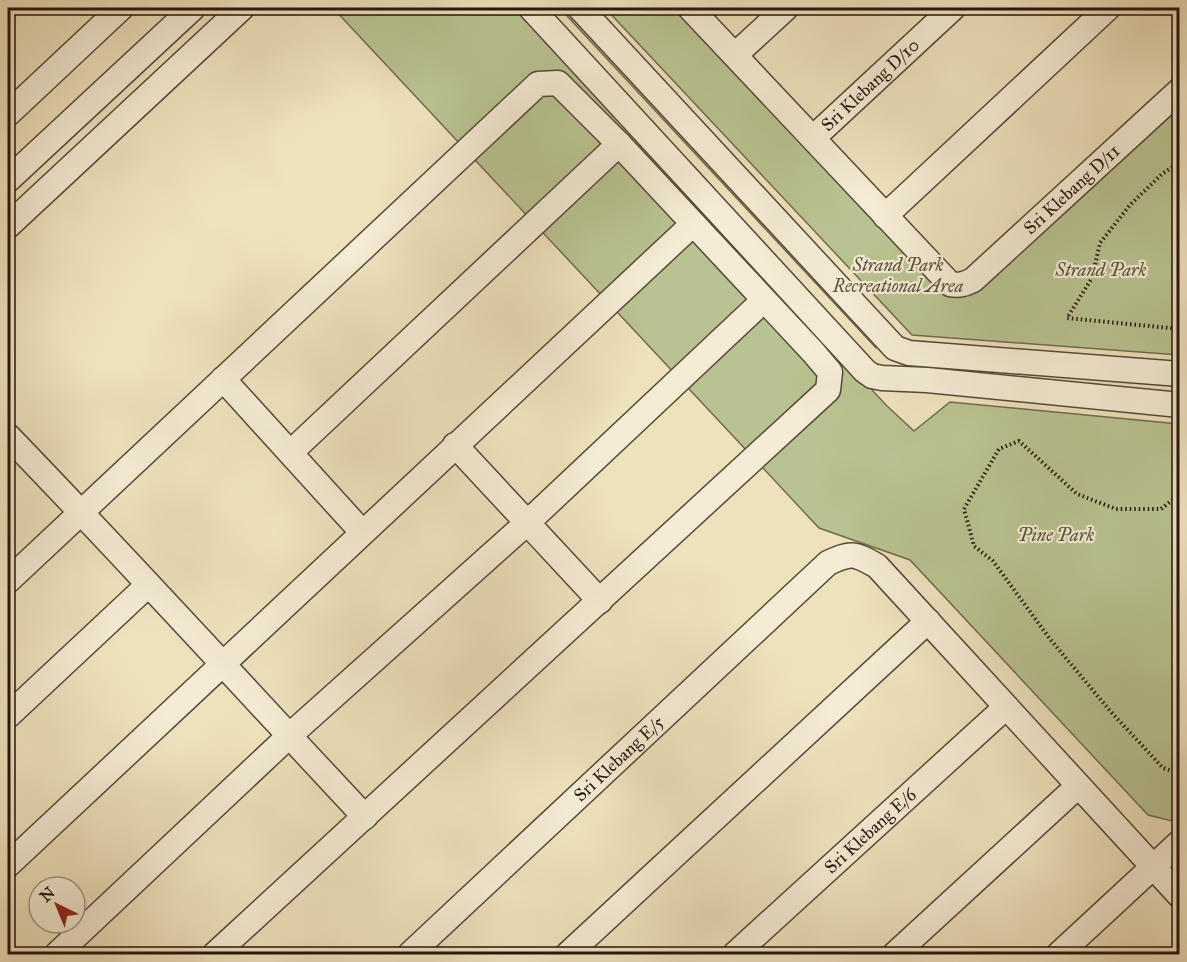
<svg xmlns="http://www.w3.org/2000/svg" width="1187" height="962" font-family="'IM FELL Great Primer',serif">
  <rect width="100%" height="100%" fill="#eee2bd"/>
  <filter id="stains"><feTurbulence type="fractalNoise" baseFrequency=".00333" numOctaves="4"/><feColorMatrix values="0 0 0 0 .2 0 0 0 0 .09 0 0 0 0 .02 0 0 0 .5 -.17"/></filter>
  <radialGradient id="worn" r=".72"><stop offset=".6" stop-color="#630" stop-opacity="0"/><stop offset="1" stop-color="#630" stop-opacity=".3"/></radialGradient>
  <g fill="#b9c391" stroke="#6f6c50" stroke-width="1.5">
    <polygon points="333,8 520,8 886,405 914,431 950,402 1179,424 1179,814 1172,821 1148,815 910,560 819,528"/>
    <polygon points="562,8 569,8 890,343 876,348 568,17"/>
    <polygon points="605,8 680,8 956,291 1179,90 1179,355 912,335"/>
  </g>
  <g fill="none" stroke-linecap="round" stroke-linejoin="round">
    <defs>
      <g id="minor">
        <polyline points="531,8 865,371 872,376 882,378 927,380 1180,405"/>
        <polyline points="580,8 895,348 909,353 1180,374"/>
        <path id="s1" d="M690 8 950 284C959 286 965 284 973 280L1180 90"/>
        <polyline points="735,55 786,8"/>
        <polyline points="8,114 121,8"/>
        <path id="s2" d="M813 138 953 8"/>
        <polyline points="8,180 193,8"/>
        <polyline points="885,216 1108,8"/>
        <polyline points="8,226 242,8"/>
        <polyline points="223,379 362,532"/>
        <path d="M8 436C129 561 246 690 365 817"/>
        <polyline points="455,445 600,601"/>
        <polyline points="291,452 619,144"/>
        <polyline points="8,581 538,84 558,83 619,144 813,352 830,372 828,390 215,954"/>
        <polyline points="8,716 148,585"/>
        <polyline points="8,865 693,224"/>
        <polyline points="57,954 289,736 527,523 764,300"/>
        <path id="s3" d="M410 954 828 563C852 552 854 553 877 566L1180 896"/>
        <polyline points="568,954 928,621"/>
        <path id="s4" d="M735 954 1006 707"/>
        <polyline points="895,954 1078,786"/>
        <polyline points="1059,954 1180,842"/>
      </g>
    </defs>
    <use href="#minor" stroke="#57483a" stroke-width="27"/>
    <g stroke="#25150e" stroke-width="4" stroke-dasharray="1.5 3" stroke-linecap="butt">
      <polyline points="1180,162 1162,174 1130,205 1100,243 1092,278 1067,318 1180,329"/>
      <polyline points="1180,494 1161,509 1116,509 1077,494 1019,441 999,449 964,509 974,546 993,561 1050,639 1111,712 1163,768 1180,774"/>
    </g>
    <use href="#minor" stroke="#f4ecd4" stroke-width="24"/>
  </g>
  <g text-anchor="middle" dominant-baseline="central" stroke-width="4.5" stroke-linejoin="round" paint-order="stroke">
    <g font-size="18" fill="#25150e" stroke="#f4ecd4">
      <text stroke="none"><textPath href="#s2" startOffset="78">Sri Klebang D/10</textPath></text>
      <text stroke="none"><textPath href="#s1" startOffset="537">Sri Klebang D/11</textPath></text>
      <text stroke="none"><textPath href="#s3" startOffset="286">Sri Klebang E/5</textPath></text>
      <text stroke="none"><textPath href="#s4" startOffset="183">Sri Klebang E/6</textPath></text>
    </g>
    <g font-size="18" font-style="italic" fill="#59523c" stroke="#f4ecd4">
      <text x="898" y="265">Strand Park<tspan x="898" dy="21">Recreational Area</tspan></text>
      <text x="1101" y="270">Strand Park</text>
      <text x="1056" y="535">Pine Park</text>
    </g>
  </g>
  <rect width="1187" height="962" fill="none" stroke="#eee2bd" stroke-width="30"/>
  <rect x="9" y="9" width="1169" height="944" fill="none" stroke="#25150e" stroke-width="3"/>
  <rect x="15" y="15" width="1157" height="932" fill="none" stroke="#25150e" stroke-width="1.5"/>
  <g transform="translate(57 905) rotate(317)"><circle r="28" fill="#f4ecd4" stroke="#a19685" stroke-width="1.5"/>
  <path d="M0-4.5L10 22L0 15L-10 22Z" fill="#8f2418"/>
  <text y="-9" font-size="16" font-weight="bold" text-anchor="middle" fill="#25150e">N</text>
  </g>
  <rect width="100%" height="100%" filter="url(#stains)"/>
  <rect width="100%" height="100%" fill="url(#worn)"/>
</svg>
